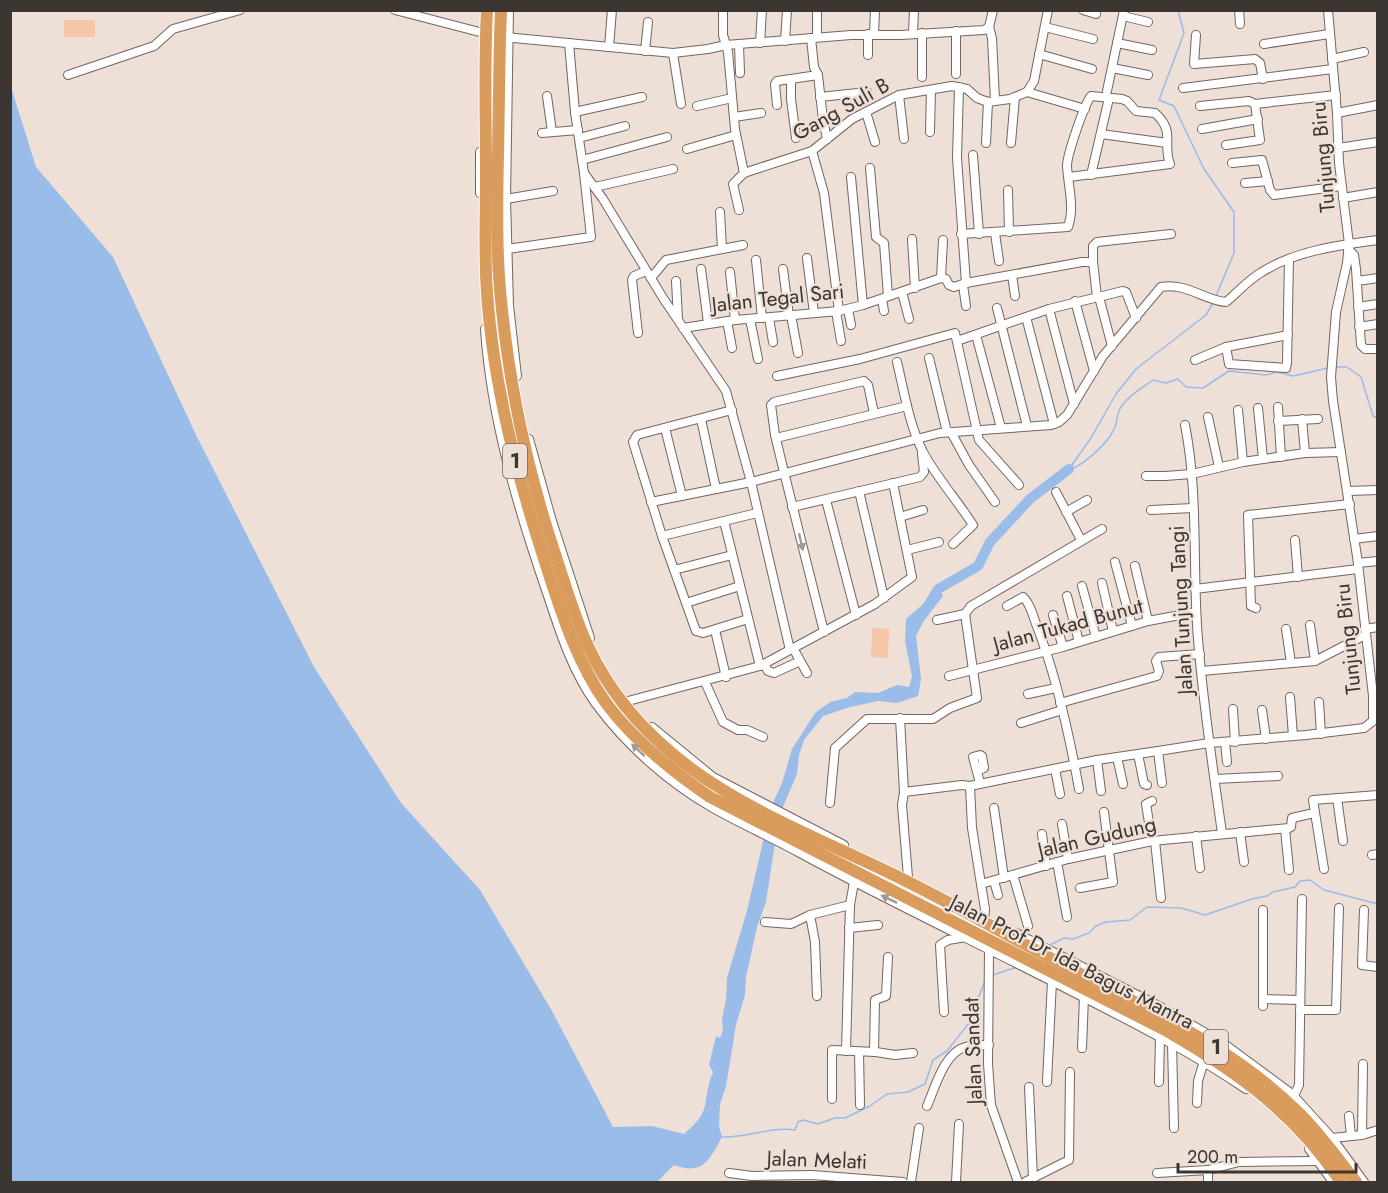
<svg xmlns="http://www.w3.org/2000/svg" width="1388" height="1193" font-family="Jost,sans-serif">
  <rect width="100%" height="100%" fill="#eedfd7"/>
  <g fill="#f6c6a9">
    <rect x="64" y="20" width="31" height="17"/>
    <polygon points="872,628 889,629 888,658 871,657"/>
  </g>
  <path fill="#99bce9" d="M10 84 36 167 113 257 196 435 314 667 401 803 480 890 552 1011 613 1127 652 1126 684 1134C693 1126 702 1118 705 1106 707 1094 708 1084 713 1072L709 1065 716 1036 720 1038 723 1030 722 1020 726 999 727 978 747 911 771 807 782 783 792 749 815 713 830 702 847 698 855 692 878 693 897 685 909 687 912 676 905 641 906 619 922 605 937 586 943 596 923 622 916 636 921 679 918 696 897 703 878 701 850 707 823 716 804 740 799 755 797 774 779 816 766 902 757 927 746 977 745 995 736 1025 726 1086 720 1104 719 1126 722 1137C710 1159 703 1176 674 1165L657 1182H11Z"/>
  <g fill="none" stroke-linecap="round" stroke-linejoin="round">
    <g stroke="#99bce9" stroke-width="1.5">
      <polyline points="1178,10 1184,33 1159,100 1174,106 1204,169 1234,212 1234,253 1216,296"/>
      <polyline points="1336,367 1347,367 1361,377 1373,416 1378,418"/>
      <polyline points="1069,469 1091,438 1116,394 1136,369 1206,315 1213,303"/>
      <path d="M1070 469C1083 466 1105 445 1112 433 1118 425 1116 414 1121 407 1129 395 1142 388 1153 380L1166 383 1178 379 1186 387 1203 388 1229 371 1266 375 1277 372 1293 376 1328 368"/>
      <polyline points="1048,946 1064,938 1073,939 1089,933 1096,926 1106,922 1130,920 1147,907 1181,908 1205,915 1252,899 1267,896 1273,892 1295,887 1300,881 1310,880 1324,890 1378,904"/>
      <polyline points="993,975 1017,967"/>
      <path d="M722 1137C748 1138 771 1126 795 1130L798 1122 803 1120 818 1124 835 1118H845L870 1106 887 1094 908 1092 925 1084 933 1060 947 1051 976 1014 977 1001 985 981"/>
    </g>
    <polyline stroke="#99bce9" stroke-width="10" points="931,601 938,589 978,566 990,542 1030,499 1069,469"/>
    <defs>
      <g id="minor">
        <polyline points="395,10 491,35"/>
        <polyline points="509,10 506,199 509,306 517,376"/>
        <polyline points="723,10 723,35 728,52 735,129 744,173"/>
        <polyline points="1083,10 1096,14"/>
        <polyline points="1239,10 1240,24"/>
        <polyline points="1123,16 1148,22"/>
        <polyline points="989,27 992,38 995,100"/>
        <polyline points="989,27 993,10"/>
        <polyline points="1045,27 1093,39"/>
        <polyline points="956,31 956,74"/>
        <polyline points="913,33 914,10"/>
        <polyline points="922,33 922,77"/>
        <polyline points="868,34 868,55"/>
        <polyline points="874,34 875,10"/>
        <polyline points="1196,35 1194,64 1255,59 1260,63 1263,79"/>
        <polyline points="504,37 673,53 708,49 726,45 851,35 901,35 984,30 989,27"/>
        <polyline points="817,37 817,10"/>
        <polyline points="811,38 814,67 818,75 823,120 827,139"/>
        <polyline points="785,41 787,10"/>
        <polyline points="569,43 575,112 584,173 603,199 663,298 726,391 751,482 790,650"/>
        <polyline points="760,43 762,10"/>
        <polyline points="1117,43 1152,50"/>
        <polyline points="739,44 740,73"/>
        <polyline points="1264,44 1329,34"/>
        <polyline points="609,47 612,10"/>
        <polyline points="645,51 648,22"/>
        <polyline points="673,53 681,104"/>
        <polyline points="1039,54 1092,69"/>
        <polyline points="1332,59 1364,52"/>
        <polyline points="1112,68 1148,75"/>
        <polyline points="68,75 154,46 173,29 240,10"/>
        <polyline points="791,79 791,99 796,138"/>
        <polyline points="959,87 957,158 966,283"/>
        <polyline points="1183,88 1333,69"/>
        <polyline points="1107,91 1124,10"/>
        <polyline points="1027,92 1085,109"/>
        <polyline points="899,95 904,139"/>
        <polyline points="547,96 552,132"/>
        <polyline points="820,97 867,92"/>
        <polyline points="777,105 775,84 777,81 818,75"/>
        <polyline points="697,106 732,98"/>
        <polyline points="1200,106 1249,101 1255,104 1336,95"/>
        <polyline points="575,112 642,97"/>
        <polyline points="866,112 875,142"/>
        <polyline points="1337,113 1378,105"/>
        <polyline points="734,117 761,113"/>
        <polyline points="1202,129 1258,119"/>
        <polyline points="930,132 931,90"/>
        <polyline points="542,133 578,130"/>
        <polyline points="1101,134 1167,143"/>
        <polyline points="579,138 625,126"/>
        <polyline points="986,143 988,102"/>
        <polyline points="1011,143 1015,97"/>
        <polyline points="1226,145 1260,140 1255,104"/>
        <polyline points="1338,148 1378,142"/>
        <polyline points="687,149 736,135"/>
        <polyline points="812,151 824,193 839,311"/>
        <polyline points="480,152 480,193"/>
        <polyline points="973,155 979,234"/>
        <polyline points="582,160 667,137"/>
        <polyline points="1232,163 1262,160 1270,190 1274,195 1341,186"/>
        <polyline points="870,168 876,237 884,243 888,296"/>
        <polyline points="1091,175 1109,98"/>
        <polyline points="851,177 863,305"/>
        <polyline points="1245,183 1268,181"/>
        <polyline points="595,187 673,169"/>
        <polyline points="1008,190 1009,232"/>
        <polyline points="1343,198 1378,192"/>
        <polyline points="506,199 553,191"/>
        <polyline points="739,210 733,184 744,173 753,170 812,151 852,119 899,95 952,86 967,89 977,98 988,102 1010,99 1027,92 1034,81 1048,10"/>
        <polyline points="720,212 722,249"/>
        <polyline points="995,233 999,261"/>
        <path d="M961 234 1068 227C1075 208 1068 185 1067 166 1067 155 1084 105 1091 96L1122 99 1127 101 1136 111 1155 113C1176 132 1162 143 1170 164L1069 177"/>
        <polyline points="912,239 915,288"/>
        <polyline points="507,249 591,237 584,173"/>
        <polyline points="1348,249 1354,255 1356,269 1361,345 1365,349 1378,349"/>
        <polyline points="807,258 814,313"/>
        <polyline points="756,260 762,318"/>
        <polyline points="1093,262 1093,246 1097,242 1171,234"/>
        <polyline points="701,269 708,323"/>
        <polyline points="783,269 789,316"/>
        <polyline points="730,272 735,320"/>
        <polyline points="1012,275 1015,296"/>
        <polyline points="651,278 666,260 743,245"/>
        <polyline points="941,278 943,240"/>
        <polyline points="676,281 678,319"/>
        <polyline points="1357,281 1378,278"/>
        <polyline points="963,285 966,306"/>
        <polyline points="902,292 909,319"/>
        <polyline points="1099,297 1112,346"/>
        <polyline points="882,299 884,311"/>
        <polyline points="1075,301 1094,371"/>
        <polyline points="1358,307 1378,304"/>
        <polyline points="997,308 1027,426"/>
        <polyline points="848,309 851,325"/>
        <polyline points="1049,309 1074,404"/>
        <polyline points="836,311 841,341"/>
        <polyline points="791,315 798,353"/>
        <polyline points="1026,317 1054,424"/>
        <polyline points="769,318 773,342"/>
        <polyline points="750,319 758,359"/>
        <polyline points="727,321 732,348"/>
        <polyline points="1359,327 1378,324"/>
        <polyline points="683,328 735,320 839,311 863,305 941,278 946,279 949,285 954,287 966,283 1082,262 1093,262 1097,297"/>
        <path d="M485 329C491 419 518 509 547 593 560 632 572 671 596 704 626 745 669 783 713 808 741 824 771 837 800 853 892 903 986 947 1079 995 1136 1024 1193 1053 1246 1089"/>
        <polyline points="638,333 632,280 634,276 646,271"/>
        <polyline points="976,335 1001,428"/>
        <polyline points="957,341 1049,309 1123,291 1126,292 1136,318"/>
        <polyline points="1226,347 1229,364 1286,368 1287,363 1289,259"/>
        <polyline points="929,358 947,432"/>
        <polyline points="1195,360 1226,347 1288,335"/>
        <path d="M897 362C904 391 909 424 923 452 937 478 957 500 973 525L953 544"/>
        <polyline points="777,376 860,359 955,333 979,440 1019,485"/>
        <polyline points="1278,407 1281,457"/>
        <polyline points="1258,408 1263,459"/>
        <polyline points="732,410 637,435 633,442 662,536 696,631 703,633 748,619"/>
        <polyline points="1238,410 1243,462"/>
        <polyline points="1208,417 1219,467"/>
        <polyline points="701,419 716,489"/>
        <polyline points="1302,419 1305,453"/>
        <polyline points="1278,421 1318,419"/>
        <path d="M1185 425C1199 496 1192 568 1198 639 1203 704 1213 769 1222 833"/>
        <polyline points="665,428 682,496"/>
        <polyline points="951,432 969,465 995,502"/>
        <polyline points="776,438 907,406"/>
        <polyline points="529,439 552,521 590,638"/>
        <polyline points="1146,476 1165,476 1192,474 1243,462 1305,453 1341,452"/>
        <polyline points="859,491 884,598"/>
        <polyline points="1348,491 1378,490"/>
        <polyline points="1056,492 1081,540"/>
        <polyline points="826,500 856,615"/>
        <path d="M651 502 751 482 940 433 1051 425 1059 422 1067 415 1103 356 1161 287C1185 282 1206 301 1226 302 1238 292 1248 280 1262 272 1295 251 1339 245 1378 240"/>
        <polyline points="792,507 920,477 924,472 922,454"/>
        <polyline points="1151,510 1193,508"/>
        <polyline points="1066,512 1087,500"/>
        <polyline points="900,517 923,510"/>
        <polyline points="724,521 760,666"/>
        <polyline points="662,536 757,513"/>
        <polyline points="1354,539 1378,536"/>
        <polyline points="1295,540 1298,577"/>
        <polyline points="907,550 939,542"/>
        <polyline points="1115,562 1132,626"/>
        <polyline points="1358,563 1378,561"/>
        <polyline points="1135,566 1148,621"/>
        <polyline points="674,570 732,555"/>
        <polyline points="1102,583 1113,631"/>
        <polyline points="1082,586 1096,637"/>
        <polyline points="1195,589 1358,569"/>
        <polyline points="1067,596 1079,642"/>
        <polyline points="686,603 740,586"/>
        <path d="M1007 606 1023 597C1030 603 1032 613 1035 621 1056 674 1069 733 1079 789"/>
        <polyline points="1256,608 1251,606 1248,515 1350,504"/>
        <polyline points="965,614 971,606 1102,529"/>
        <polyline points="1053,615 1063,647"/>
        <polyline points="937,620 965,614"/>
        <polyline points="1310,625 1315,661"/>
        <polyline points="1286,629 1291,663"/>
        <polyline points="1365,629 1378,627"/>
        <polyline points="715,630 726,677"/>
        <polyline points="824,632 784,472 775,435 771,405 774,402 864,381 868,385 874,413"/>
        <polyline points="793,648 807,673"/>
        <polyline points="764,664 768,671 774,673 798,662 799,659"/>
        <polyline points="1202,671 1315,661 1365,635"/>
        <polyline points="949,676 1063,647 1148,621 1196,612"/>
        <polyline points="705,682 723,722 738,730 747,730 763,737"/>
        <polyline points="1028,694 1056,688"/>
        <polyline points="1290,697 1293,736"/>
        <polyline points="628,701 760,666 875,604 912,577 893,483"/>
        <polyline points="1319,702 1321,734"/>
        <polyline points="1060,703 1157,676 1159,671 1156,661 1159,657 1200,654"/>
        <polyline points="1233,709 1235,742"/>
        <polyline points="1262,710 1266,739"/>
        <polyline points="900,718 904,792 902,805 908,877"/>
        <polyline points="1021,723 1062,710"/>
        <polyline points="652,727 713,777 844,845"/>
        <polyline points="1225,742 1227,762"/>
        <polyline points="1158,751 1162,783"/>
        <polyline points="1138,754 1144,784 1147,785"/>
        <polyline points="1117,757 1123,784"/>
        <polyline points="1097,760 1101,791"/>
        <polyline points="1055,769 1060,794"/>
        <polyline points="977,771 984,768 982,756 980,755 973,757 980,783"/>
        <polyline points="1215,779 1278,776"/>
        <polyline points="970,786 972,828 985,909 984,921"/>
        <polyline points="904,792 962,785 970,786 1097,760 1158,751 1209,743 1306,735 1364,728 1373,721 1373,696 1358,563 1333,401 1331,377 1336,312 1347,263 1349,244 1339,163 1337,113 1328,10"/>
        <polyline points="1337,798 1343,841"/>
        <polyline points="830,803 835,748 867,719 933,719 950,708 977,698 965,614"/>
        <polyline points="994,808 1004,878"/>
        <polyline points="1062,824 1068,859"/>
        <polyline points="1285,829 1289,870"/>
        <polyline points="1240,832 1244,862"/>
        <polyline points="1042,834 1046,866"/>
        <polyline points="1196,836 1200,868"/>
        <polyline points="1152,841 1146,804 1152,801"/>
        <polyline points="1155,841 1161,898"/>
        <polyline points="1372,855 1378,854"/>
        <polyline points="1057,862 1067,917"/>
        <polyline points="1324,869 1313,800 1378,795"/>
        <polyline points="1013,875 1028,926"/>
        <polyline points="994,881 998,895"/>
        <polyline points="981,884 1068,859 1152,841 1289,828 1291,827 1292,818 1314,813"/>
        <polyline points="1080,888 1113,882 1104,812"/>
        <polyline points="1364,910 1362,965 1378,967"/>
        <polyline points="810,915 815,942 817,996"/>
        <polyline points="765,922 791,924 810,915 850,905"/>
        <polyline points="849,928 878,925"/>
        <polyline points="1016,933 1159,1006 1223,1043 1292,1094 1332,1138 1364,1182"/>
        <polyline points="989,950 988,1064 991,1105 1018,1182"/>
        <polyline points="1263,999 1300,1000"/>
        <polyline points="1263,1006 1263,910"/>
        <polyline points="1300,1010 1336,1010 1339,908"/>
        <polyline points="944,1012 940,945 948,940 966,937"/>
        <polyline points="1172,1043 1174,1128"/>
        <polyline points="1082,1048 1084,997"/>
        <polyline points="846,1051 850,905 854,882"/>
        <polyline points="859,1052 860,1105"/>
        <polyline points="874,1052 875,1000 886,996 888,957"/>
        <polyline points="1047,1082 1052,981"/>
        <polyline points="1159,1082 1160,1037"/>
        <polyline points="1029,1087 1033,1178"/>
        <polyline points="1294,1096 1299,1085 1302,899"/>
        <polyline points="832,1099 832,1050 876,1052 895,1055 913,1053"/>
        <polyline points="1197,1103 1198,1081 1204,1061"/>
        <path d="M927 1106C935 1088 944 1053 965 1047 972 1045 981 1045 989 1045"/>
        <polyline points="1349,1116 1351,1136"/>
        <polyline points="1362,1135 1363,1064"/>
        <polyline points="1332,1138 1362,1135 1378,1130"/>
        <polyline points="1309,1149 1333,1182"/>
        <polyline points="1208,1170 1208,1182"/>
        <polyline points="729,1173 752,1176 812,1175 903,1182"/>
        <polyline points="1157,1173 1208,1170 1239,1162 1318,1161"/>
        <polyline points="911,1182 919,1128"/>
        <polyline points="956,1182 959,1124"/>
        <polyline points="1025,1182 1069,1160 1070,1072"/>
      </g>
      <g id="highway">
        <path d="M487 10C484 65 486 120 486 174 486 213 484 253 487 292 493 384 517 475 545 562 561 611 576 661 606 703 634 741 672 771 710 797L1167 1031C1238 1072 1296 1114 1341 1182"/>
        <path d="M501 10C499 59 499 107 498 155 497 203 496 252 501 300 509 385 527 469 554 551 564 581 573 613 586 642 609 694 648 737 693 770 752 813 826 842 892 874 948 901 1001 932 1056 961 1140 1006 1231 1045 1300 1114 1321 1135 1338 1159 1356 1182"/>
      </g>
    </defs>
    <use href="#minor" stroke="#73665f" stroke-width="10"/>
    <use href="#highway" stroke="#fff" stroke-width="14"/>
    <use href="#minor" stroke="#fff" stroke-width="8"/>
    <use href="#highway" stroke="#d99c5d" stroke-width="12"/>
  </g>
  <defs><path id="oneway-solid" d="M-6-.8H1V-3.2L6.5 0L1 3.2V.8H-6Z" transform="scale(1.5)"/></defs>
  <g fill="#9d9a98">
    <use href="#oneway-solid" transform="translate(801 542) rotate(77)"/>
    <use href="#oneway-solid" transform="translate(638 750) rotate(-137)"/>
    <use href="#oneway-solid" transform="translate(889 899) rotate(-154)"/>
  </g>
  <g text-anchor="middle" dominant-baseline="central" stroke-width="4.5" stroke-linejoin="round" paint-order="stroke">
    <g fill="#eedfd7" stroke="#716964" stroke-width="1.5">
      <rect x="503" y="444" width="24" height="34" rx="4.5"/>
      <rect x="1204" y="1030" width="24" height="34" rx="4.5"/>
    </g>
    <g font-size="20" font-weight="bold" fill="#3b3632">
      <text x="515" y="461">1</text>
      <text x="1216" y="1047">1</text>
    </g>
    <g font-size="21" fill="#3b3632" stroke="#eedfd7">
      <text transform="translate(841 109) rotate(-29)">Gang Suli B</text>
      <text transform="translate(1323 157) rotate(-95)">Tunjung Biru</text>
      <text transform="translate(778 298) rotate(-6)">Jalan Tegal Sari</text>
      <text transform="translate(1181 610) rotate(-93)">Jalan Tunjung Tangi</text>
      <text transform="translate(1068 625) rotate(-15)">Jalan Tukad Bunut</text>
      <text transform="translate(1348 639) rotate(-96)">Tunjung Biru</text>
      <text transform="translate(1097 837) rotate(-13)">Jalan Gudung</text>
      <text transform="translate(1072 962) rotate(27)">Jalan Prof Dr Ida Bagus Mantra</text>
      <text transform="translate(973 1051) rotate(-92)">Jalan Sandat</text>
      <text transform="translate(817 1160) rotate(2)">Jalan Melati</text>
    </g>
  </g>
  <rect width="1388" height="1193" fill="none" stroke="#3b3632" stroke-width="24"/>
  <path d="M1178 1163v9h178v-9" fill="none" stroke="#3b3632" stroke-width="3"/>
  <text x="1187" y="1163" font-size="18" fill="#3b3632" stroke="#eedfd7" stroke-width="4.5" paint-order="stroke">200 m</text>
</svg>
